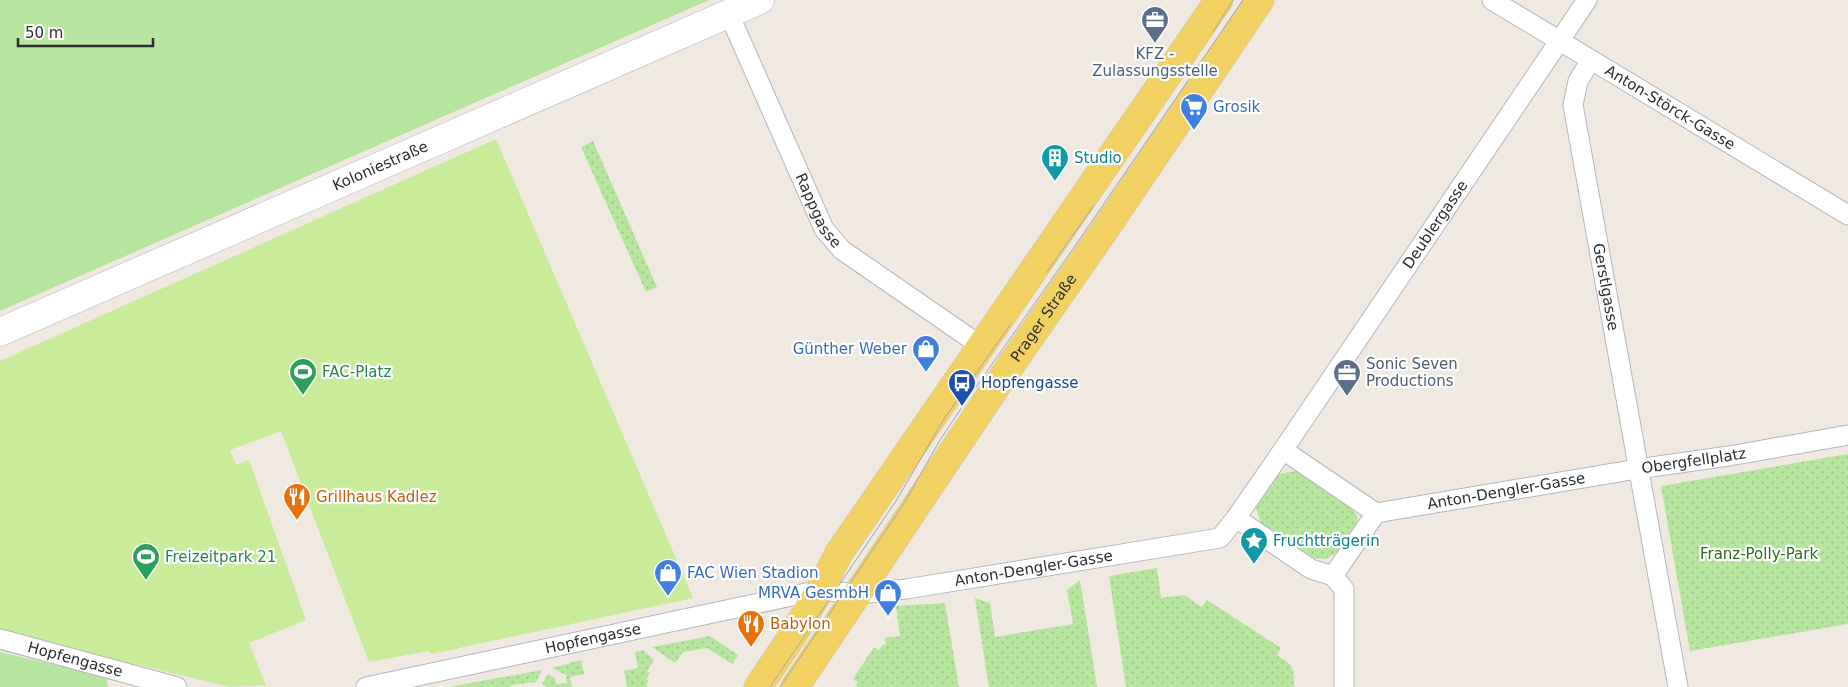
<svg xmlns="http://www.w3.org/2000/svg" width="1848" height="687" font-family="'DejaVu Sans',sans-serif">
  <defs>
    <pattern id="grass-dots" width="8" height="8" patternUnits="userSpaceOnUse" patternTransform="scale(1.25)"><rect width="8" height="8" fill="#b6e59e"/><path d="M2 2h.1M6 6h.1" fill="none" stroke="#9dc588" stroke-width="1.8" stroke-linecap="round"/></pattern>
  </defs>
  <rect width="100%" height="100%" fill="#efe9e1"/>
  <g fill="url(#grass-dots)">
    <polygon points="593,141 657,287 646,292 581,147"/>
    <polygon points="1848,454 1848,624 1690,651 1661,486"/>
    <polygon points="1296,471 1344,501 1357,515 1357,528 1342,549 1326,559 1314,558 1261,523 1256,508 1279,474"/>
    <path d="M1157 568 1161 598 1184 595 1202 607 1207 600 1281 648 1277 655C1294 666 1294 667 1294 687H1126L1109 576Z"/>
    <polygon points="1080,580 1097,687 989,687 975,598 990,603 995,637 1073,624 1067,590"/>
    <polygon points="945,603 959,687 855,687 858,682 853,679 874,647 879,650 882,645 886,645 885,638 900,636 896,606"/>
    <polygon points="710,636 738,655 732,664 707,648 683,652 675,663 652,647"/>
    <polygon points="643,650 654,660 647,671 650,673 646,679 649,680 646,685 648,687 627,687 624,671 638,668 635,652"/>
    <polygon points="581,660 584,674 570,677 572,687 547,687 542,684 548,674 555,678 556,684 567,683 566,675 552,668"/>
    <polygon points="542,670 536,682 512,685 510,687 449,687"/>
  </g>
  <g fill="#b6e59e">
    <polygon points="0,0 709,0 0,311"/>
    <polygon points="0,652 106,677 108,687 0,687"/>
  </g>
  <polygon fill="#c9ec9a" points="496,139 693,598 431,654 429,651 369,662 281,431 230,450 236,465 249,460 306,620 249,643 266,685 230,687 0,632 0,361"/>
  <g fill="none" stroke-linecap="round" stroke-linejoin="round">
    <defs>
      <g id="street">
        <path id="s1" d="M1492 0 1848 215"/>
        <path id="s2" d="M729 14 824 229 842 250 981 346"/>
        <path id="s3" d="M1591 60 1578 81 1573 105 1678 687"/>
        <polyline points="1283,450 1376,513"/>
        <path id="s4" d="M1376 513 1637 469 1729 456 1848 435"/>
        <polyline points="1236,518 1311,569 1333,576 1344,589 1344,687"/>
        <polyline points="1333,576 1376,513"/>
        <path id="s5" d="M0 639 177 687"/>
        <path id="s6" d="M366 687 820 590 858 594 906 589 1220 538 1236 518 1283 450 1587 0"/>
      </g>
      <g id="secondary">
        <path id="s7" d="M0 332 760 0"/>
      </g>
      <g id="primary">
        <polyline points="758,687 791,638 820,590 839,553 1219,0"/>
        <path id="s8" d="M795 687 1006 372 1106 228 1260 0"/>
      </g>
    </defs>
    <use href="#street" stroke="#b4b7c1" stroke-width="21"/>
    <use href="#secondary" stroke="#b4b7c1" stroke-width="29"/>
    <use href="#primary" stroke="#c9c9c9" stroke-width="29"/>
    <use href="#street" stroke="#fff" stroke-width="19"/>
    <use href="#secondary" stroke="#fff" stroke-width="28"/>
    <use href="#primary" stroke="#f2d163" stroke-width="28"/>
    <g stroke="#a3a6b8" stroke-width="1">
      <polyline points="1213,32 1233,0"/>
      <polyline points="1047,272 1094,205"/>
      <polyline points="770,687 896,501 944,419 1010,325"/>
      <polyline points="780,687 903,505 940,440 962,407 1077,243 1243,0"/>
    </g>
  </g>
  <defs>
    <symbol id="office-pin" viewBox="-11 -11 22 30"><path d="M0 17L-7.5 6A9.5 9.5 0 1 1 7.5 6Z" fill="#5c6f8a" stroke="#fff"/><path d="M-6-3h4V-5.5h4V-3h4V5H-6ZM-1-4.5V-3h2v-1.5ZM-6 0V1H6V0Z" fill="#fff"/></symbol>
    <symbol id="supermarket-pin" viewBox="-11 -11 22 30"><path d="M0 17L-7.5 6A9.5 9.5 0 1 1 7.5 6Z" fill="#3f7fe0" stroke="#fff"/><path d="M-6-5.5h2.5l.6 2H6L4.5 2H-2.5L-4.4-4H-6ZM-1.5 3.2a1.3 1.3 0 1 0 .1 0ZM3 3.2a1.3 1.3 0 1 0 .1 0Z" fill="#fff"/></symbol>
    <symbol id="building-pin" viewBox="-11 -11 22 30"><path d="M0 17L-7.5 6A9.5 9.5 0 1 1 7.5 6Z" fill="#0f9aa8" stroke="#fff"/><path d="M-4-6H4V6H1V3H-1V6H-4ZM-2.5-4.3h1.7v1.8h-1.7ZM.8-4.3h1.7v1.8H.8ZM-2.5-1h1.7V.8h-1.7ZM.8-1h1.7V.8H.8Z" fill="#fff"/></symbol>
    <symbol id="shop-pin" viewBox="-11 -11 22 30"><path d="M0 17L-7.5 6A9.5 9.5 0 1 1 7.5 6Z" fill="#3f7fe0" stroke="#fff"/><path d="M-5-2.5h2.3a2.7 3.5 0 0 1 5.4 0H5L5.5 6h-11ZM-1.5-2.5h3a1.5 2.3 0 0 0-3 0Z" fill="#fff"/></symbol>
    <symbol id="stadium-pin" viewBox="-11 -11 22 30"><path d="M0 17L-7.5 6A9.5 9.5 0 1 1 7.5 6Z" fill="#2e9e5b" stroke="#fff"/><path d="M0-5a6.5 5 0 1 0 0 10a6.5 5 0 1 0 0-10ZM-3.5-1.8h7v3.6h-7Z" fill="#fff"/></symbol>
    <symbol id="bus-pin" viewBox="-11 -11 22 30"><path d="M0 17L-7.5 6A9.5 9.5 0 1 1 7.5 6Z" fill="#1a4fb4" stroke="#fff"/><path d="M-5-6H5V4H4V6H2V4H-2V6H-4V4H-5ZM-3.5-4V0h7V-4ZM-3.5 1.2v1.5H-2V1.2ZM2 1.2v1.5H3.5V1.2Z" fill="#fff"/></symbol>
    <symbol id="restaurant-pin" viewBox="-11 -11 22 30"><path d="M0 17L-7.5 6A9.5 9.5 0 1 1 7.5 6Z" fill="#e8710a" stroke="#fff"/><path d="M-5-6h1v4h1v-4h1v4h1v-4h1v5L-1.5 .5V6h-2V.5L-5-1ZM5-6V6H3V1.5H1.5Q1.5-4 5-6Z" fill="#fff"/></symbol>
    <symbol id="sight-pin" viewBox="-11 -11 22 30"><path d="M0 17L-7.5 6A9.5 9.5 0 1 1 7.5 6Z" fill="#0f9aa8" stroke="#fff"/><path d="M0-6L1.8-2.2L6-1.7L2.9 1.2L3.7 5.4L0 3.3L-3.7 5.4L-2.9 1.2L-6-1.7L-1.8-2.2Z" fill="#fff"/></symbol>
  </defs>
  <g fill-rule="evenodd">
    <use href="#office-pin" x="1139" y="4" width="32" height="43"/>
    <use href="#supermarket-pin" x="1178" y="91" width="32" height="43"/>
    <use href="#building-pin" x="1039" y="142" width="32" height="43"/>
    <use href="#shop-pin" x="910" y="333" width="32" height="43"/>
    <use href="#stadium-pin" x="287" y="356" width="32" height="43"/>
    <use href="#office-pin" x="1331" y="357" width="32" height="43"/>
    <use href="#bus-pin" x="946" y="367" width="32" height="43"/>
    <use href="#restaurant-pin" x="281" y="481" width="32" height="43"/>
    <use href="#sight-pin" x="1238" y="525" width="32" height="43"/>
    <use href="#stadium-pin" x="130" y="541" width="32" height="43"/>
    <use href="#shop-pin" x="652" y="557" width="32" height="43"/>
    <use href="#shop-pin" x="872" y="577" width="32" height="43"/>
    <use href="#restaurant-pin" x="735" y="608" width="32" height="43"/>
  </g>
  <g text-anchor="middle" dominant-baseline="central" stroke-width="4.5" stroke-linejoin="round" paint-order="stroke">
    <g font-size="15" fill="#4e5e75" stroke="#fff">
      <text x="1155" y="54">KFZ -<tspan x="1155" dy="17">Zulassungsstelle</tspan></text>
      <text x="1366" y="364" text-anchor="start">Sonic Seven<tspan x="1366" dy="17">Productions</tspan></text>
    </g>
    <g font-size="15" fill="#366cbe" stroke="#fff" text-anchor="start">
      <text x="1213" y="107">Grosik</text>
      <text x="907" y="349" text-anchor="end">Günther Weber</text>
      <text x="687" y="573">FAC Wien Stadion</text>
      <text x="869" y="593" text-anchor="end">MRVA GesmbH</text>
    </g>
    <g font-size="15" fill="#2e2e2e" stroke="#fff">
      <text stroke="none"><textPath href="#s1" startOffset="208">Anton-Störck-Gasse</textPath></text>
      <text stroke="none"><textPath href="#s7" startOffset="415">Koloniestraße</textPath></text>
      <text stroke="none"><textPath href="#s2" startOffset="216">Rappgasse</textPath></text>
      <text stroke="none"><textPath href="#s6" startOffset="1249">Deublergasse</textPath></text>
      <text stroke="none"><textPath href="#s3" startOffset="234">Gerstlgasse</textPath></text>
      <text stroke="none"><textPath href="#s8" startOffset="445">Prager Straße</textPath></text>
      <text stroke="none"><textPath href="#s4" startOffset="322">Obergfellplatz</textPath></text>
      <text stroke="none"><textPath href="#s4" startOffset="132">Anton-Dengler-Gasse</textPath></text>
      <text stroke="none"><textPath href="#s6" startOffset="680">Anton-Dengler-Gasse</textPath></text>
      <text stroke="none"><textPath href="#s6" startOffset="232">Hopfengasse</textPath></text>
      <text stroke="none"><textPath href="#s5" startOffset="78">Hopfengasse</textPath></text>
    </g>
    <g font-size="15" fill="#0d838f" stroke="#fff" text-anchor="start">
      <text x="1074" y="158">Studio</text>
      <text x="1273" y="541">Fruchtträgerin</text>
    </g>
    <g font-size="15" fill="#27864d" stroke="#fff" text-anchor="start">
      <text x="322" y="372">FAC-Platz</text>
      <text x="165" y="557">Freizeitpark 21</text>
    </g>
    <g font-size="15" fill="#164399" stroke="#fff" text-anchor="start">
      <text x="981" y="383">Hopfengasse</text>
    </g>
    <g font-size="15" fill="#c56008" stroke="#fff" text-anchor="start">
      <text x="316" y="497">Grillhaus Kadlez</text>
      <text x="770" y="624">Babylon</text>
    </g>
    <g font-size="15" fill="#2c6e1b" stroke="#fff">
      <text x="1759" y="554">Franz-Polly-Park</text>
    </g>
  </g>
  <path d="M18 38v8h135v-8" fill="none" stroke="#2e2e2e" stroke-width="2.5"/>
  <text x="25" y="38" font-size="15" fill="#2e2e2e" stroke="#ffffff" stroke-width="4" paint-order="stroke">50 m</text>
</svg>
